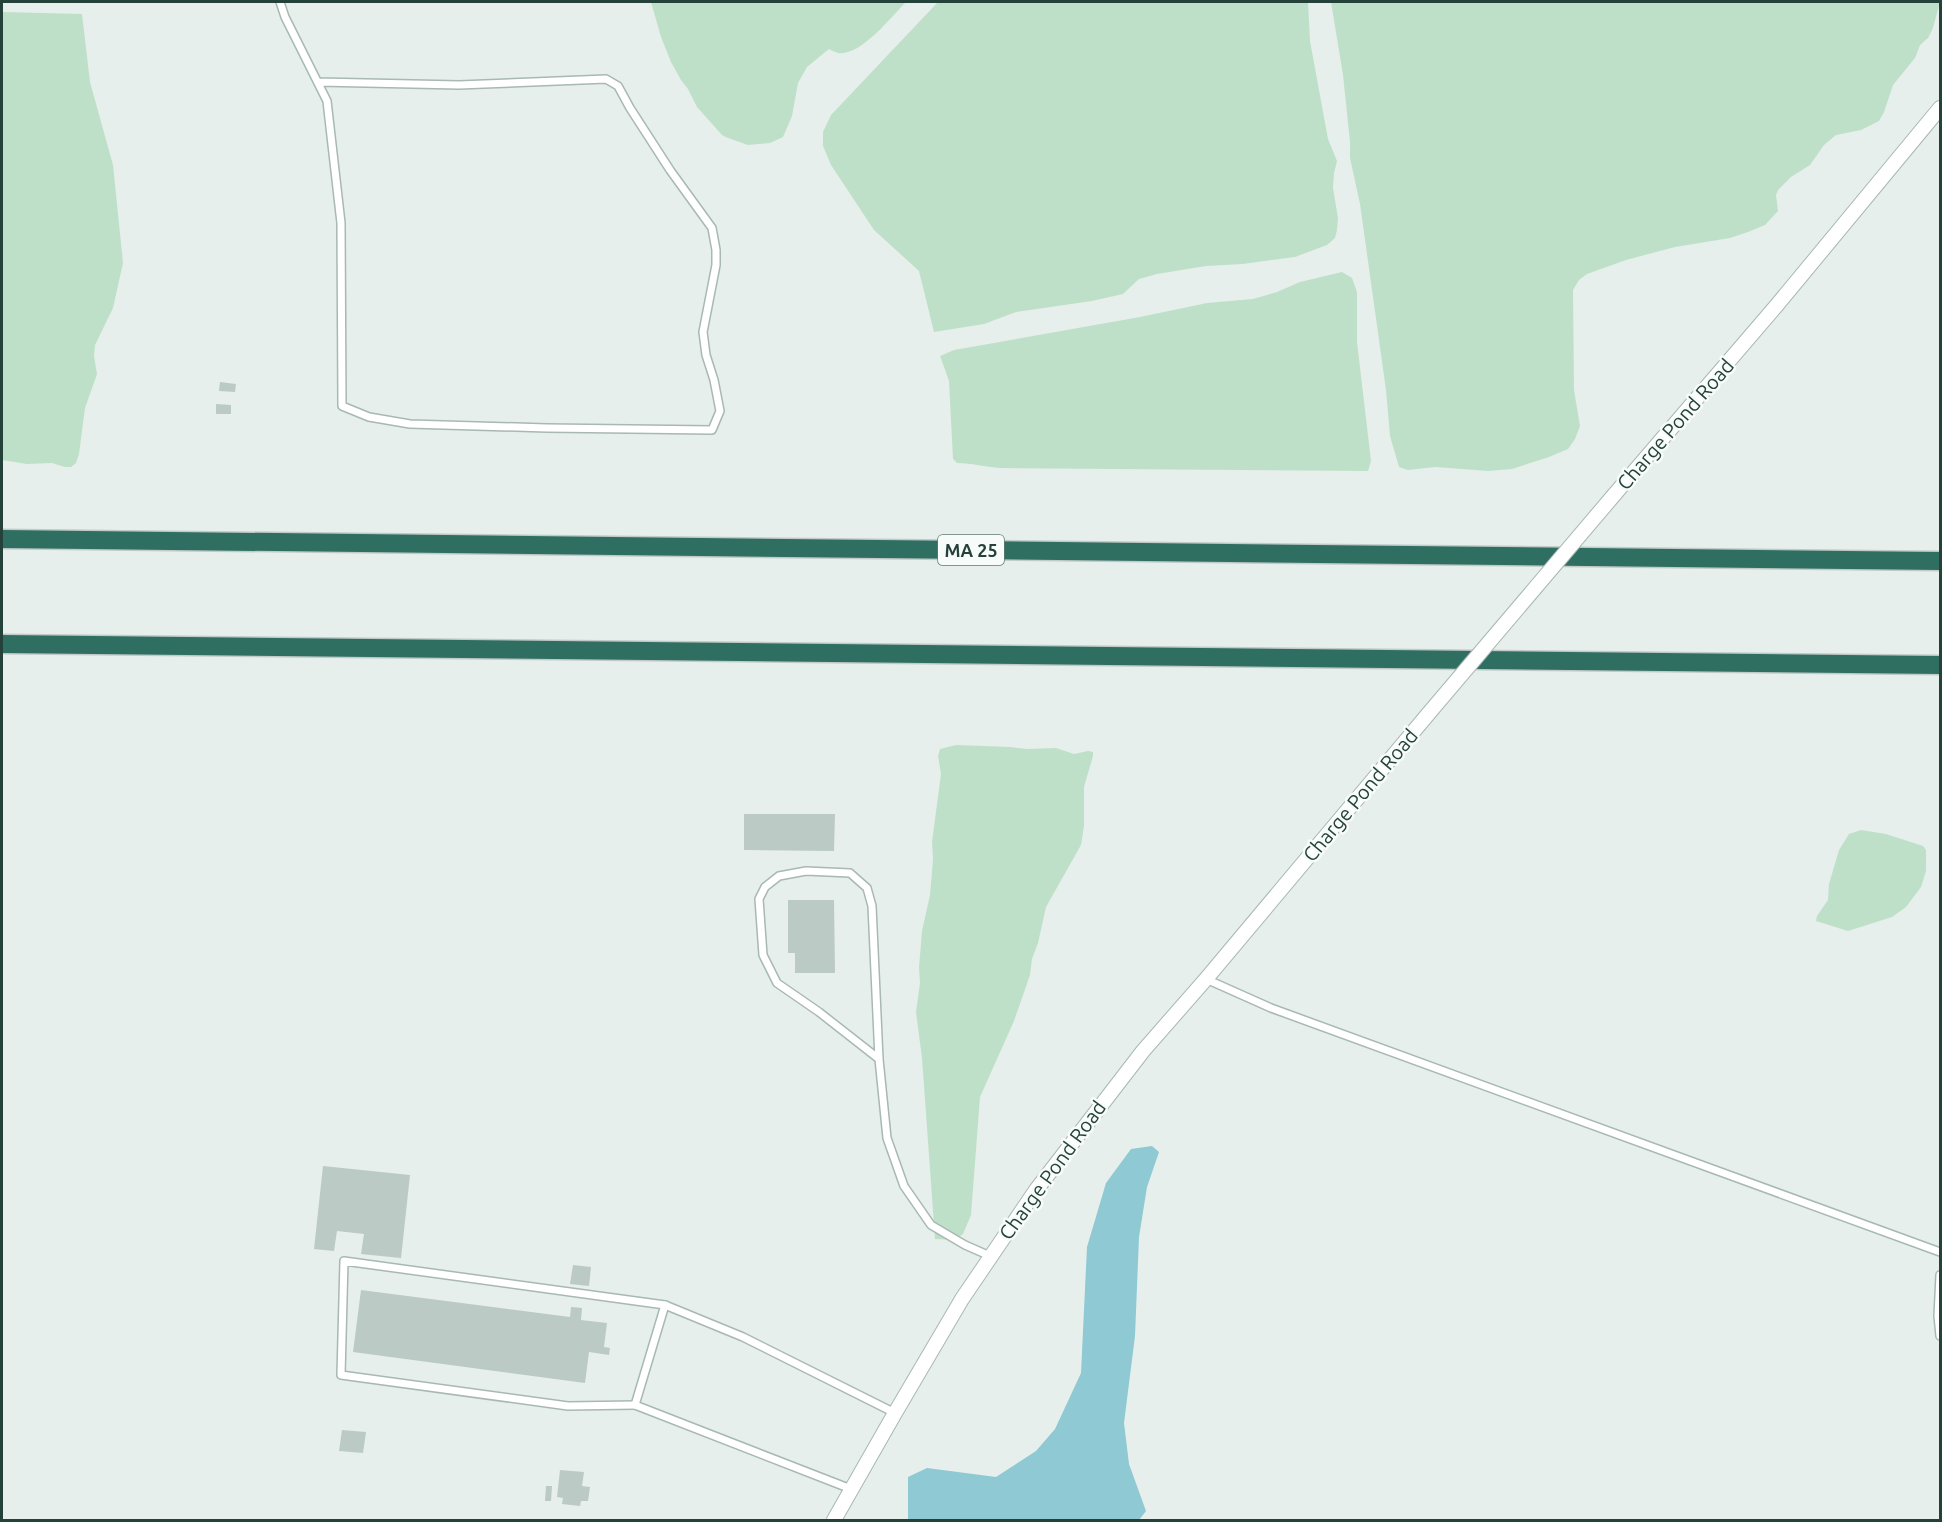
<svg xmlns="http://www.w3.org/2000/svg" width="1942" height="1522" font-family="Ubuntu,sans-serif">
  <rect width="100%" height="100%" fill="#e6efeb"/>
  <g fill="#bfe0c8">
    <path d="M651 2H906C892 16 860 57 838 53 838 53 830 50 829 49L807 67 798 83 792 116 783 137 770 143 748 145 728 138 722 135 697 107 688 89 681 80 671 62 661 37Z"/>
    <polygon points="938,2 1308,2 1310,41 1328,139 1337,161 1334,173 1333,188 1338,218 1337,230 1335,238 1327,245 1295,257 1243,264 1206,266 1157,274 1139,279 1123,294 1092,301 1016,312 984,324 934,332 919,271 874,230 831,165 823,146 823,132 831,115"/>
    <polygon points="1331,2 1940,2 1933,28 1928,38 1920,45 1915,58 1893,85 1884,112 1879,121 1861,130 1836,135 1824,145 1810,165 1791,177 1778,190 1776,195 1778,211 1765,225 1748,232 1730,238 1675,247 1626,260 1587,274 1579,280 1573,290 1574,390 1580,426 1575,439 1568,449 1549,457 1512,469 1488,471 1435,467 1408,470 1399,467 1390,436 1386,390 1360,204 1350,158 1350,142 1343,75"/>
    <polygon points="2,12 82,14 90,82 113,165 123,263 113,308 95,345 94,356 97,374 85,408 79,454 76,463 71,467 65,467 52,463 27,464 2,460"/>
    <path d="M1342 272 1352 278 1357 292V342L1371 461 1368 471 1000 468C985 467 972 463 957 463L953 459 949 381 940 356 954 350 1140 317 1207 303 1253 299 1277 292 1300 282Z"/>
    <polygon points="956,745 1011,747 1027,749 1056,748 1074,754 1088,751 1093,752 1093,756 1084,787 1084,826 1081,845 1046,907 1038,943 1032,959 1030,975 1014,1021 980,1097 971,1215 963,1234 955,1240 935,1239 922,1058 916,1012 920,983 919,967 922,931 930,895 933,859 932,842 941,774 938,756 940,749"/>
    <polygon points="1861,830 1886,834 1923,846 1926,850 1926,871 1921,887 1906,907 1892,917 1848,931 1816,921 1817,916 1828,900 1829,884 1839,850 1849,834"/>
  </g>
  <polygon fill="#8ec9d4" points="1152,1146 1159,1152 1147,1187 1139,1237 1135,1336 1124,1423 1129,1464 1146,1511 1139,1520 908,1520 908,1477 927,1468 996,1477 1036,1451 1055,1429 1081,1373 1087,1247 1106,1183 1131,1149"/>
  <g fill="#bbcac4">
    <polygon points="220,382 236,384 235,392 219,391"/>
    <polygon points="216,404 231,405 231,414 216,414"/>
    <polygon points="744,814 835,814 834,851 744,850"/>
    <polygon points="788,900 834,900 835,973 795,973 795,953 788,953"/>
    <polygon points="323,1166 410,1175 401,1258 361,1254 364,1234 337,1231 334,1251 314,1249"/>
    <polygon points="573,1265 591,1267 589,1286 570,1284"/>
    <polygon points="361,1290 570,1317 571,1307 582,1308 581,1320 607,1323 604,1347 610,1348 609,1355 589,1352 585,1383 353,1352"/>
    <polygon points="342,1430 366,1432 363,1453 339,1451"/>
    <polygon points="560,1470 584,1472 582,1486 590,1487 588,1501 581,1501 580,1506 562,1504 563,1498 557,1497"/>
    <polygon points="546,1486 552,1486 551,1501 545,1501"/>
  </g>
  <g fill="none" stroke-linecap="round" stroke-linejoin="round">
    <defs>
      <g id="service">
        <polyline points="280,2 285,17 327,101 341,223 342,406 369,417 410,424 547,428 712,430 720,411 714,380 706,355 703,332 716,265 716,250 712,228 670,170 630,108 618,86 606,79 459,85 319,82"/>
        <polyline points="1206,979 1271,1008 1940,1252"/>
        <polyline points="879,1059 819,1012 777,983 763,955 759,899 765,887 779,876 806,871 850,873 867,888 872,906 879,1059 887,1138 904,1186 931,1225 965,1245 990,1256"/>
        <polyline points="1940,1275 1938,1316 1940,1336"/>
        <polyline points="635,1405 568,1406 341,1375 344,1261 665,1305"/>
        <polyline points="851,1489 635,1405 665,1305 743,1337 895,1413"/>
      </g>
      <g id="minor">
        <polyline points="1614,495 1777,305 1940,108"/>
        <polyline points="834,1520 895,1413 962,1299 1036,1190 1143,1051 1206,979 1429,713"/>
      </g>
      <g id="motorway">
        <polyline points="2,539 1940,561"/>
        <polyline points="2,644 1940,665"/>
      </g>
    </defs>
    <use href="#service" stroke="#a8b8b2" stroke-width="10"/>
    <use href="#minor" stroke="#a8b8b2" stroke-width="16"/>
    <use href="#motorway" stroke="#c2cac8" stroke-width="21"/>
    <use href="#service" stroke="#fff" stroke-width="7"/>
    <use href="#minor" stroke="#fff" stroke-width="14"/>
    <use href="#motorway" stroke="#2f6f62" stroke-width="18"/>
    <defs>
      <polyline id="minor-bridge" points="1429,713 1614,495"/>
    </defs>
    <use href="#minor-bridge" stroke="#a8b8b2" stroke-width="16" stroke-linecap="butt"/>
    <use href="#minor-bridge" stroke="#fff" stroke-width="14"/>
  </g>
  <g text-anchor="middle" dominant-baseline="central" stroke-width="5" stroke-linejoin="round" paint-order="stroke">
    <rect fill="#f7fbf9" stroke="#637a73" stroke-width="1.5" x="938" y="535" width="66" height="30" rx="4.5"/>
    <g font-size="18" font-weight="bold" fill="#24423a">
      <text x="971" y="550">MA 25</text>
    </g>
    <g font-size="20" fill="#24423a" stroke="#f7fbf9">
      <text transform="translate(1675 424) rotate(-49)">Charge Pond Road</text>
      <text transform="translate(1360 795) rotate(-50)">Charge Pond Road</text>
      <text transform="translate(1052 1170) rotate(-54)">Charge Pond Road</text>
    </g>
  </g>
  <rect width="1942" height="1522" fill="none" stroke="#24423a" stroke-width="6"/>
</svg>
